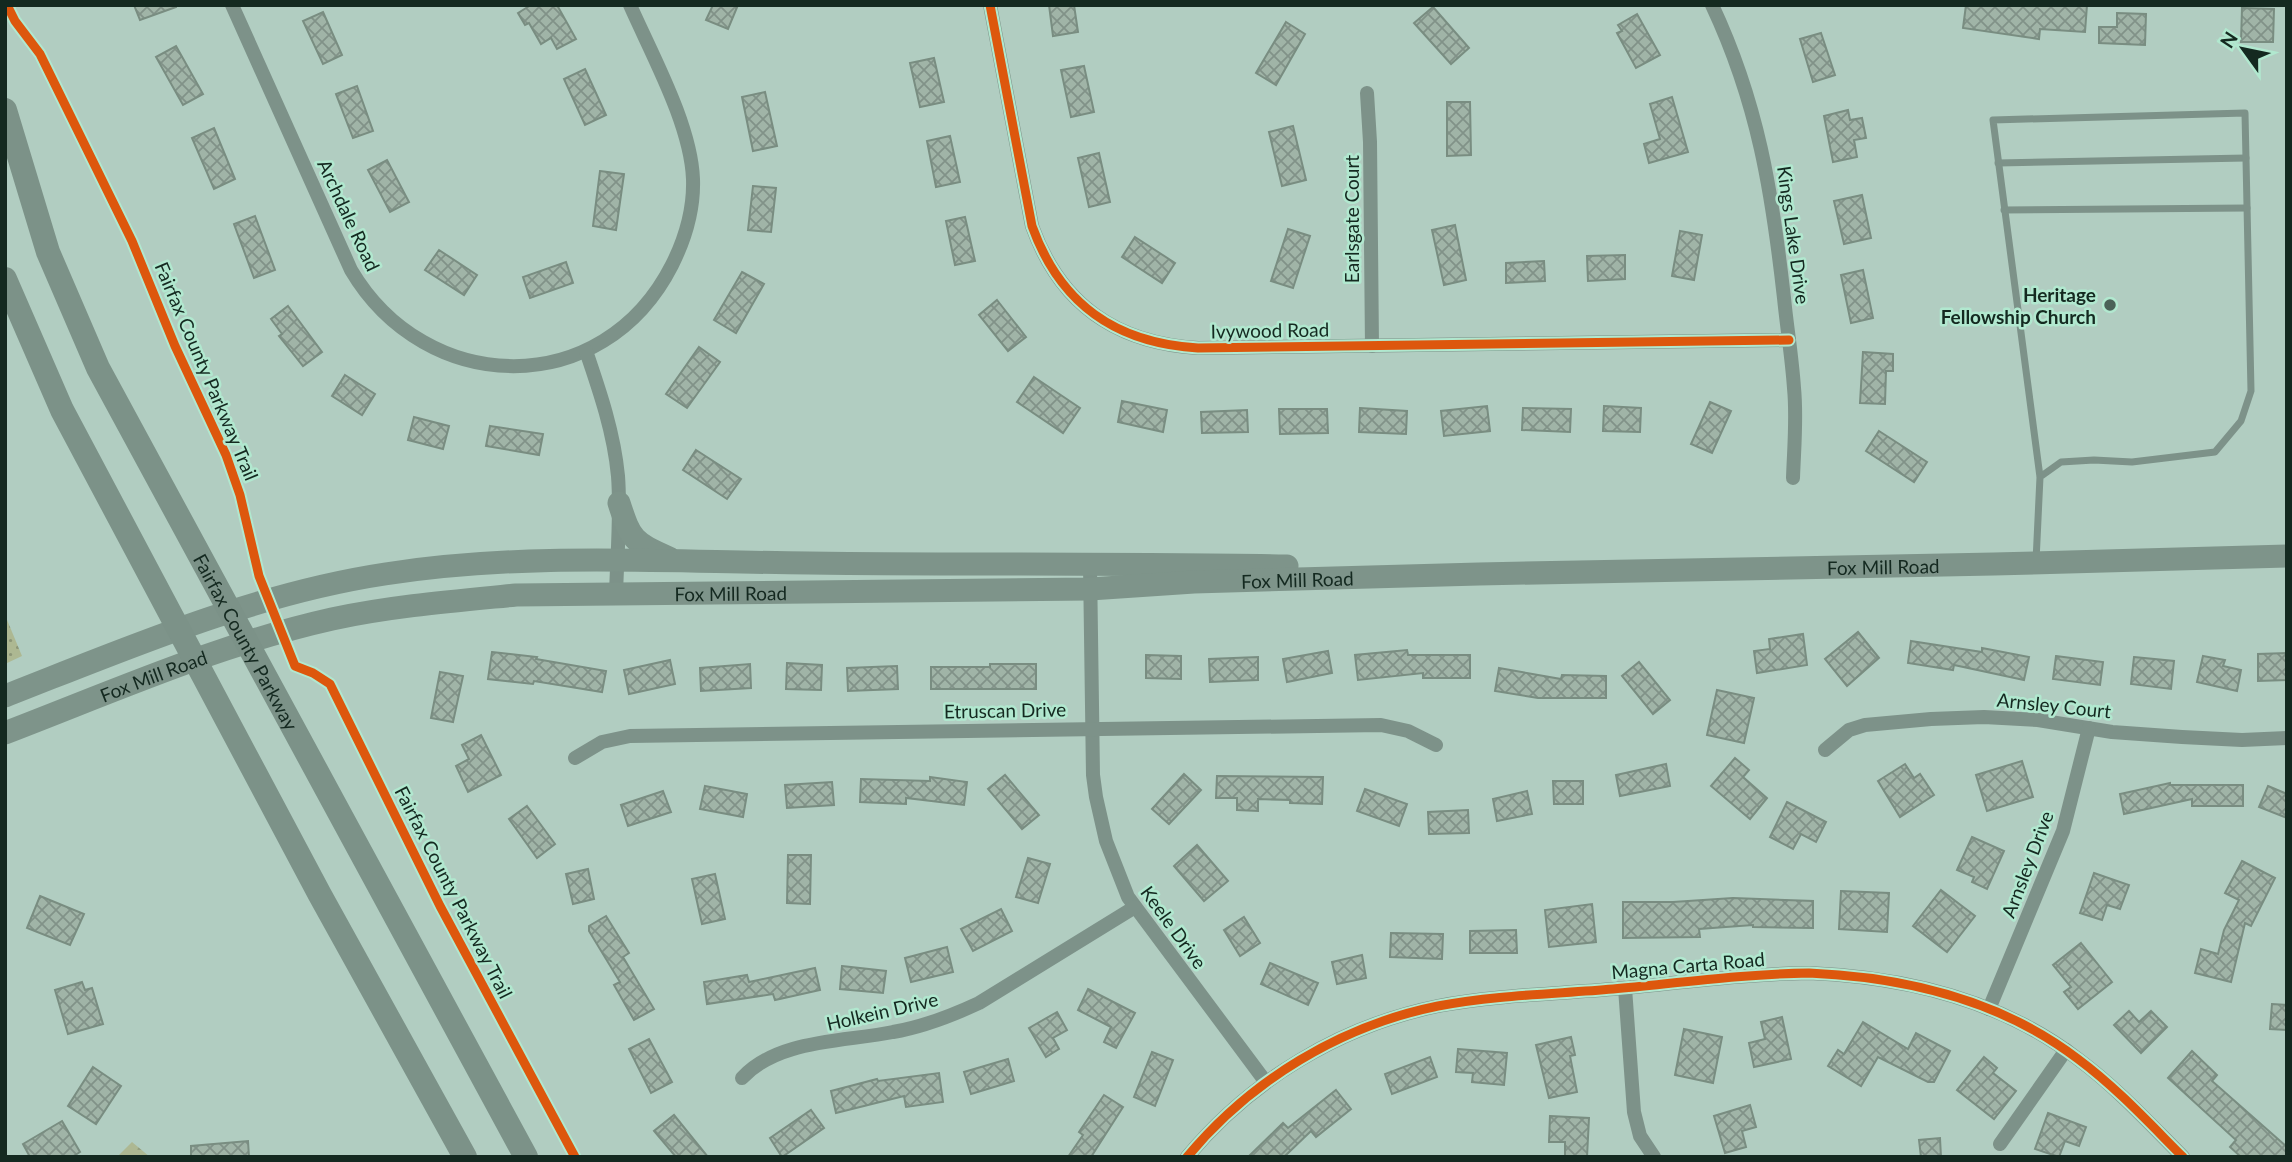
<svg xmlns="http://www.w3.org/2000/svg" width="2292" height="1162" font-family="Lato,sans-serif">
  <defs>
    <pattern id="grass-dots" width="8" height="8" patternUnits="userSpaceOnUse" patternTransform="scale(1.75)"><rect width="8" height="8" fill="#adb892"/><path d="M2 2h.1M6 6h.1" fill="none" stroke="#8c9677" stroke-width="1.8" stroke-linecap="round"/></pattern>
    <pattern id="forest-firs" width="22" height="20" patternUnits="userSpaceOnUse" patternTransform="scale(1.75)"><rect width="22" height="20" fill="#adb892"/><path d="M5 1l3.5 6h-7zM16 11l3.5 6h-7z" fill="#8c9677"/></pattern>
    <pattern id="building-cross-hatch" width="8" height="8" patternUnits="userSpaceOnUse" patternTransform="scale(1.75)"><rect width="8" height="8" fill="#a0b4a7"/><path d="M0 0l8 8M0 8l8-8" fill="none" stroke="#819288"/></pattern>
  </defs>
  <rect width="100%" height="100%" fill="#b1cdc1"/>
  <polygon fill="url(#grass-dots)" points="5,615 22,656 5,664"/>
  <polygon fill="url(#forest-firs)" points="132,1142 150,1157 117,1157"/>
  <g fill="url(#building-cross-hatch)" stroke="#798d81" stroke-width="2">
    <polygon points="134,5 176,5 176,7 140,20"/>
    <polygon points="531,5 557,5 576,39 557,49 551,38 541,44 529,23 525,25 518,13"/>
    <polygon points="713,5 738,5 728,29 706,20"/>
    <polygon points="1049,5 1074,5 1078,32 1053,36"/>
    <polygon points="1966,5 2087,5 2085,32 2040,29 2039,39 1963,28"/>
    <polygon points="1433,7 1469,48 1451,64 1414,23"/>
    <polygon points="2242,8 2274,9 2273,42 2241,42"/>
    <polygon points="323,12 342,55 323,64 303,21"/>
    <polygon points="2117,13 2146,14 2145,45 2099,43 2099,27 2117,27"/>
    <polygon points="1637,14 1660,55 1636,68 1617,33 1622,31 1618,25"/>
    <polygon points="1286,22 1305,34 1276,85 1256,73"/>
    <polygon points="1821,33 1835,75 1813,82 1800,39"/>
    <polygon points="176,46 203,94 183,105 156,57"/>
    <polygon points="934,58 944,102 920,107 910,63"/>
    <polygon points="1084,66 1094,112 1071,117 1061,70"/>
    <polygon points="585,69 606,115 585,125 564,79"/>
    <polygon points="357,86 373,131 353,138 336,94"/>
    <polygon points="765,92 777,146 753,151 742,97"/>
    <polygon points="1672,97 1688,152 1649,163 1644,144 1660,139 1650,104"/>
    <polygon points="1447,102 1470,102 1471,155 1447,156"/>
    <polygon points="1848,110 1850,120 1862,118 1866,138 1854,140 1857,157 1833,162 1824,116"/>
    <polygon points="1293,126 1306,180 1282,186 1269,132"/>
    <polygon points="214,128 235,179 214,189 192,138"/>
    <polygon points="950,136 960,182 936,187 927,141"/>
    <polygon points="1099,153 1110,202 1089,207 1078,158"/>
    <polygon points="387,160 409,202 390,212 368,170"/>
    <polygon points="600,171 624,174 616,230 593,226"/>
    <polygon points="753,186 776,188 771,232 748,230"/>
    <polygon points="1862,195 1871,238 1844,244 1834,201"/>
    <polygon points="255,216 275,270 254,278 234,224"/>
    <polygon points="965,217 975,261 955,265 946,221"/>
    <polygon points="1455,225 1466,280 1444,285 1432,230"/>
    <polygon points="1288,229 1310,236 1293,288 1271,281"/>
    <polygon points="1680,231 1702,235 1694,280 1672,276"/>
    <polygon points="1135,237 1175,263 1162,283 1122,257"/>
    <polygon points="439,250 477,275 464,295 425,270"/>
    <polygon points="1625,255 1625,279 1588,281 1587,256"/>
    <polygon points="1544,261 1545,281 1506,283 1506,263"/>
    <polygon points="566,262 573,283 530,298 523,277"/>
    <polygon points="1863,270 1873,318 1851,323 1841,275"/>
    <polygon points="742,272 764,284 736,333 714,320"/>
    <polygon points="997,300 1026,337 1008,351 979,315"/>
    <polygon points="288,306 322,352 303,366 279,336 282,334 271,319"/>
    <polygon points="699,347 720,362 687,408 666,394"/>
    <polygon points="1863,352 1893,354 1893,371 1886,371 1885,404 1860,403"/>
    <polygon points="345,375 375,394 362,415 332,396"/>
    <polygon points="1034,377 1080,408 1063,433 1017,402"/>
    <polygon points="1122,401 1167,410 1163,432 1118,422"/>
    <polygon points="1710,402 1731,411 1712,453 1691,444"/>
    <polygon points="1487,406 1490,431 1444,436 1441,411"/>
    <polygon points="1604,406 1641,408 1640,432 1603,431"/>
    <polygon points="1360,408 1407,411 1406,434 1359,432"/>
    <polygon points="1523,408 1571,409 1570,432 1522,430"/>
    <polygon points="1279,409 1327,409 1328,433 1280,434"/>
    <polygon points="1247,410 1248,432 1202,433 1201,412"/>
    <polygon points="414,417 449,426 443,449 408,440"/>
    <polygon points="490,426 543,434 539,455 486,446"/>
    <polygon points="1879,431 1927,462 1914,482 1866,451"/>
    <polygon points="696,450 741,479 727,499 683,470"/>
    <polygon points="1858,632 1879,658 1847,686 1825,659"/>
    <polygon points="1803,634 1807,665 1757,673 1754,651 1770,649 1769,639"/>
    <polygon points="1911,641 1982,652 1982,648 2029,657 2024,680 1954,665 1953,670 1908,663"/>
    <polygon points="1407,650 1408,655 1470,655 1470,678 1423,678 1423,673 1358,680 1355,655"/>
    <polygon points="1328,651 1332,673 1287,682 1283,659"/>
    <polygon points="492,652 537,657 536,659 606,671 602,692 534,681 533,684 488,679"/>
    <polygon points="2287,653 2287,680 2258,681 2258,654"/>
    <polygon points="1146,655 1181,656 1181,679 1146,678"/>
    <polygon points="2056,656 2103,662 2100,685 2053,679"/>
    <polygon points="2203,656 2225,660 2223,666 2241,670 2237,691 2197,682"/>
    <polygon points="1258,657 1258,680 1210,682 1209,659"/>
    <polygon points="2134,657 2174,661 2171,689 2131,684"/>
    <polygon points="670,660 675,684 629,694 624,670"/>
    <polygon points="1639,662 1670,700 1653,714 1622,676"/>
    <polygon points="787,663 822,665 821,690 786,689"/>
    <polygon points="750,664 751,688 701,691 700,668"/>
    <polygon points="990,664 1036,664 1036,689 931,689 931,667 990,667"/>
    <polygon points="897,666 898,689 848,691 847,668"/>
    <polygon points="1499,668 1561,679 1562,675 1606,676 1606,698 1538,698 1495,691"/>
    <polygon points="440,672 463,676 453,722 431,718"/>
    <polygon points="1717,690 1754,698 1744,743 1707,735"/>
    <polygon points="481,735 501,775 468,792 456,766 469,759 462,745"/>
    <polygon points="1735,758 1749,770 1743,777 1767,798 1750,819 1711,786"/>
    <polygon points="2022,761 2033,797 1987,811 1976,775"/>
    <polygon points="1666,764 1670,786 1620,796 1616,775"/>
    <polygon points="1905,764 1914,778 1920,774 1934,795 1900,817 1878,781"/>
    <polygon points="1184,774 1201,790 1169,824 1152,809"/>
    <polygon points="1005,775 1039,815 1022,829 988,789"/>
    <polygon points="1217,776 1323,777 1322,804 1290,803 1290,800 1258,799 1258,811 1237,810 1237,798 1216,798"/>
    <polygon points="930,777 967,782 964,805 906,798 906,804 860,802 861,779 930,781"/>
    <polygon points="1553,781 1583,781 1583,804 1554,804"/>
    <polygon points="832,782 834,805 787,808 785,785"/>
    <polygon points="2170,783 2170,785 2243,785 2243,806 2192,806 2192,799 2124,814 2120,794"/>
    <polygon points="705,786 747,794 743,817 700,809"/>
    <polygon points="2268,786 2287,794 2287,818 2259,807"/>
    <polygon points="1365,789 1407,804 1399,826 1357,811"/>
    <polygon points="663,791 671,812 628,826 621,805"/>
    <polygon points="1527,791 1532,814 1497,821 1493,799"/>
    <polygon points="1787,802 1826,822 1816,842 1801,834 1793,849 1770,837"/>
    <polygon points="527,806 555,844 537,858 509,819"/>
    <polygon points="1468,810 1469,833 1429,834 1428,812"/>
    <polygon points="1972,837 2004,851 1987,889 1972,882 1974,877 1957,870"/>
    <polygon points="1197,845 1228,881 1204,901 1174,866"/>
    <polygon points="788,855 811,855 810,904 787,903"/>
    <polygon points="1028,858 1050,864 1038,903 1016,897"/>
    <polygon points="2242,861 2275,878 2251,926 2245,923 2231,982 2195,973 2201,949 2218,954 2224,930 2239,900 2225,893"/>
    <polygon points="588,869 594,899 573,904 566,874"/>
    <polygon points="2094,873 2129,885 2120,909 2107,905 2102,920 2080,913"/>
    <polygon points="715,874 725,919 702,924 692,879"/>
    <polygon points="1941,890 1975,916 1947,952 1913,926"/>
    <polygon points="1841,891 1889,893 1887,932 1839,929"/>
    <polygon points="40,896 84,914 70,945 27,928"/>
    <polygon points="1733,898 1813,901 1813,928 1753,927 1753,925 1699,929 1700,937 1623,938 1623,902 1673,902"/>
    <polygon points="1592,904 1596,942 1549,947 1545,910"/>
    <polygon points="1001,909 1012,931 973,951 961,929"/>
    <polygon points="606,916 629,953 623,957 654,1009 634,1020 614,985 620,982 589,931 589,926"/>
    <polygon points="1244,917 1260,943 1240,956 1224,930"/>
    <polygon points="1516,930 1517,953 1470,953 1470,931"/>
    <polygon points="1391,933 1443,934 1442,959 1390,957"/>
    <polygon points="2081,943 2112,982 2078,1009 2064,992 2071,987 2053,965"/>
    <polygon points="947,947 953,972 911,982 905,958"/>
    <polygon points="1362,955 1366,978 1337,984 1332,962"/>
    <polygon points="1270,963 1318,983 1308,1005 1261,984"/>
    <polygon points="842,966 886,971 883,993 840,989"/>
    <polygon points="815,968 820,990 775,1000 773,994 707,1004 704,982 747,975 749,982"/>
    <polygon points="82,982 85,990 92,988 103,1024 68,1034 55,990"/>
    <polygon points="1088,989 1135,1013 1116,1048 1104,1042 1111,1027 1078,1010"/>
    <polygon points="2272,1004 2287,1005 2287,1030 2270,1029"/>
    <polygon points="2129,1011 2139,1022 2151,1011 2167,1027 2141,1053 2114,1025"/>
    <polygon points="1057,1012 1067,1030 1053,1038 1059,1049 1046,1057 1029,1028"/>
    <polygon points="1782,1017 1791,1059 1754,1067 1749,1043 1765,1039 1761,1022"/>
    <polygon points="1863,1022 1908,1049 1916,1033 1950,1051 1934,1082 1928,1082 1878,1057 1861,1086 1828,1066 1838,1050 1844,1054"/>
    <polygon points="1684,1029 1722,1037 1713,1083 1675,1075"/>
    <polygon points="1571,1037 1575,1055 1570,1056 1577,1092 1549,1098 1536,1045"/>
    <polygon points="649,1039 672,1082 651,1093 629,1049"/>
    <polygon points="1458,1049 1507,1053 1504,1085 1472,1082 1473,1073 1456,1072"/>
    <polygon points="2192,1051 2217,1075 2212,1081 2287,1147 2287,1157 2241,1157 2230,1147 2236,1140 2168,1078"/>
    <polygon points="1152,1052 1173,1060 1155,1106 1134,1097"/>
    <polygon points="1430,1057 1437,1077 1392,1094 1385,1074"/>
    <polygon points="1984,1057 1997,1068 1993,1073 2016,1091 1994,1119 1957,1090"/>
    <polygon points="1008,1059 1014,1081 971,1094 964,1072"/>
    <polygon points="93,1067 121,1086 96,1124 68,1106"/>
    <polygon points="939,1073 943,1102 906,1107 904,1096 836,1113 831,1091 877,1079 878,1081"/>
    <polygon points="1336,1090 1351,1109 1316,1137 1311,1131 1284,1157 1248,1157 1283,1123 1288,1128"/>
    <polygon points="1104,1095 1123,1107 1091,1157 1068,1157 1083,1135 1079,1132"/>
    <polygon points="1750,1105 1756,1127 1742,1131 1746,1147 1725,1153 1714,1116"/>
    <polygon points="811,1110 824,1128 782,1157 770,1138"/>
    <polygon points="2048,1113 2086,1127 2079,1146 2065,1141 2059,1157 2035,1149"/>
    <polygon points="674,1115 708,1157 676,1157 654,1131"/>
    <polygon points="1550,1116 1589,1118 1587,1157 1565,1157 1565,1142 1549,1142"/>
    <polygon points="62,1121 80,1152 72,1157 30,1157 23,1144"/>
    <polygon points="1940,1138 1941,1157 1921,1157 1919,1140"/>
    <polygon points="248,1141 249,1157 191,1157 191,1146"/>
  </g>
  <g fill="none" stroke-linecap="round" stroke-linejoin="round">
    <g stroke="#7d9289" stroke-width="7">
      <polyline points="1998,163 2246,158"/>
      <polyline points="2004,210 2247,208"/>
      <polyline points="2036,561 2040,477 1993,120 2245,113 2251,391 2241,421 2215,452 2132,462 2094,460 2061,462 2040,477"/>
    </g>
    <g stroke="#7d9289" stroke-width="14">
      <path d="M232 5 351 270C426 397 603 401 672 265 685 239 694 208 693 179 691 125 652 55 630 5"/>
      <path d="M990 5 1032 226C1060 304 1115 343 1198 348L1789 340"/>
      <path d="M1712 5C1758 103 1772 191 1784 298 1787 328 1792 358 1794 388 1797 418 1794 448 1793 478"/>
      <polyline points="1367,93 1370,142 1372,346"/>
      <path d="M586 351C600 392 614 433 618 476 621 515 617 556 616 595"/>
      <polyline points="1090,565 1093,775 1096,797 1106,841 1128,897 1265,1081"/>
      <polyline points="1825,750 1849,730 1865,725 1931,719 1984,717 2038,720 2112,732 2182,737 2242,740 2287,738"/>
      <polyline points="575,758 602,742 630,736 1381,725 1408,731 1436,745"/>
      <polyline points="1625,988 1634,1112 1640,1136 1654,1157"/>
      <polyline points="1989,1009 2063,831 2089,728"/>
      <path d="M742 1078C778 1039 844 1042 893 1032 923 1027 951 1016 979 1003L1135 907"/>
      <polyline points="2000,1144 2066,1050"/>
      <path d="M1187 1157C1251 1080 1340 1026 1438 1006 1495 995 1555 994 1613 989 1678 983 1744 974 1809 973 1904 977 2001 1000 2078 1059 2117 1088 2149 1123 2183 1157"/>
    </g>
    <g stroke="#7e948a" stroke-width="23">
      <path d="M619 503C631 540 633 542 669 558"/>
      <path d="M5 696C128 648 253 594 385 574 525 552 668 562 809 563 969 565 1128 563 1287 566"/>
      <path id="s1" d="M5 733C112 692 220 644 332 619 393 606 455 601 516 595L1090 589 1194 582 1479 574 1994 564 2287 556"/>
    </g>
    <g stroke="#7c9288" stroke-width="24">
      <path id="s2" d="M5 110 48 252 98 368 526 1157"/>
      <polyline points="5,279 62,410 320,895 465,1157"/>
    </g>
    <defs>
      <g id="cycleway">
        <polyline points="7,5 15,21 40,54 132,241 175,346 226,455 240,495 259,576 295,666 313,673 330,684 440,906 575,1157"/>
        <path d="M990 5 1032 226C1060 304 1115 343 1198 348L1789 340"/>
        <path d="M1187 1157C1251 1080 1340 1026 1438 1006 1495 995 1555 994 1613 989 1678 983 1744 974 1809 973 1904 977 2001 1000 2078 1059 2117 1088 2149 1123 2183 1157"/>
      </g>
    </defs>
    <use href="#cycleway" stroke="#b1e8cf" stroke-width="13"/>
    <use href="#cycleway" stroke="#dd570d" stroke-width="9"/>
  </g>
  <circle fill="#4b6258" stroke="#b1e8cf" stroke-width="2.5" cx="2110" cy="305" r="7"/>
  <g text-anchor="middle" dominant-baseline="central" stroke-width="5" stroke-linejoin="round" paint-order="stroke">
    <g font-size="19" fill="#142920" stroke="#b1e8cf">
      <text transform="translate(349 215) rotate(65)">Archdale Road</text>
      <text transform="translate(1351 219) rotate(-90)">Earlsgate Court</text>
      <text transform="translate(1794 235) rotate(82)">Kings Lake Drive</text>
      <text transform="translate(1270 330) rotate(-1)">Ivywood Road</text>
      <text transform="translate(207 371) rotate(67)">Fairfax County Parkway Trail</text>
      <text stroke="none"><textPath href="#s1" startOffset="1900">Fox Mill Road</textPath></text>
      <text stroke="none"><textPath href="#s1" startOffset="1314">Fox Mill Road</textPath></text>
      <text stroke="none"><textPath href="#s1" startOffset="747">Fox Mill Road</textPath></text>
      <text stroke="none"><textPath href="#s2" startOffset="586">Fairfax County Parkway</textPath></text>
      <text stroke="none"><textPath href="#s1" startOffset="159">Fox Mill Road</textPath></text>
      <text transform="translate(2054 705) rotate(6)">Arnsley Court</text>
      <text transform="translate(1005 710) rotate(-1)">Etruscan Drive</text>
      <text transform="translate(2027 864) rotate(-69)">Arnsley Drive</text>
      <text transform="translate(454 892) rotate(63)">Fairfax County Parkway Trail</text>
      <text transform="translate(1174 927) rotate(54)">Keele Drive</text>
      <text transform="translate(1688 965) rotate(-5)">Magna Carta Road</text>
      <text transform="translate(882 1011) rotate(-13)">Holkein Drive</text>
    </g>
    <g font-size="19" font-weight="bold" fill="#142920" stroke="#b1e8cf" text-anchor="end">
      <text x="2096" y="294">Heritage<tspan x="2096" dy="22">Fellowship Church</tspan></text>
    </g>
  </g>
  <rect width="2292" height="1162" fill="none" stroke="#142920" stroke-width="14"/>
  <g transform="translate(2243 49) rotate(303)" stroke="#b1e8cf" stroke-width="5" paint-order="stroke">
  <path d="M0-5L12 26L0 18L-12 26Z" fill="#142920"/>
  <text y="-10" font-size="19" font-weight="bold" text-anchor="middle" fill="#142920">N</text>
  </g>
</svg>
